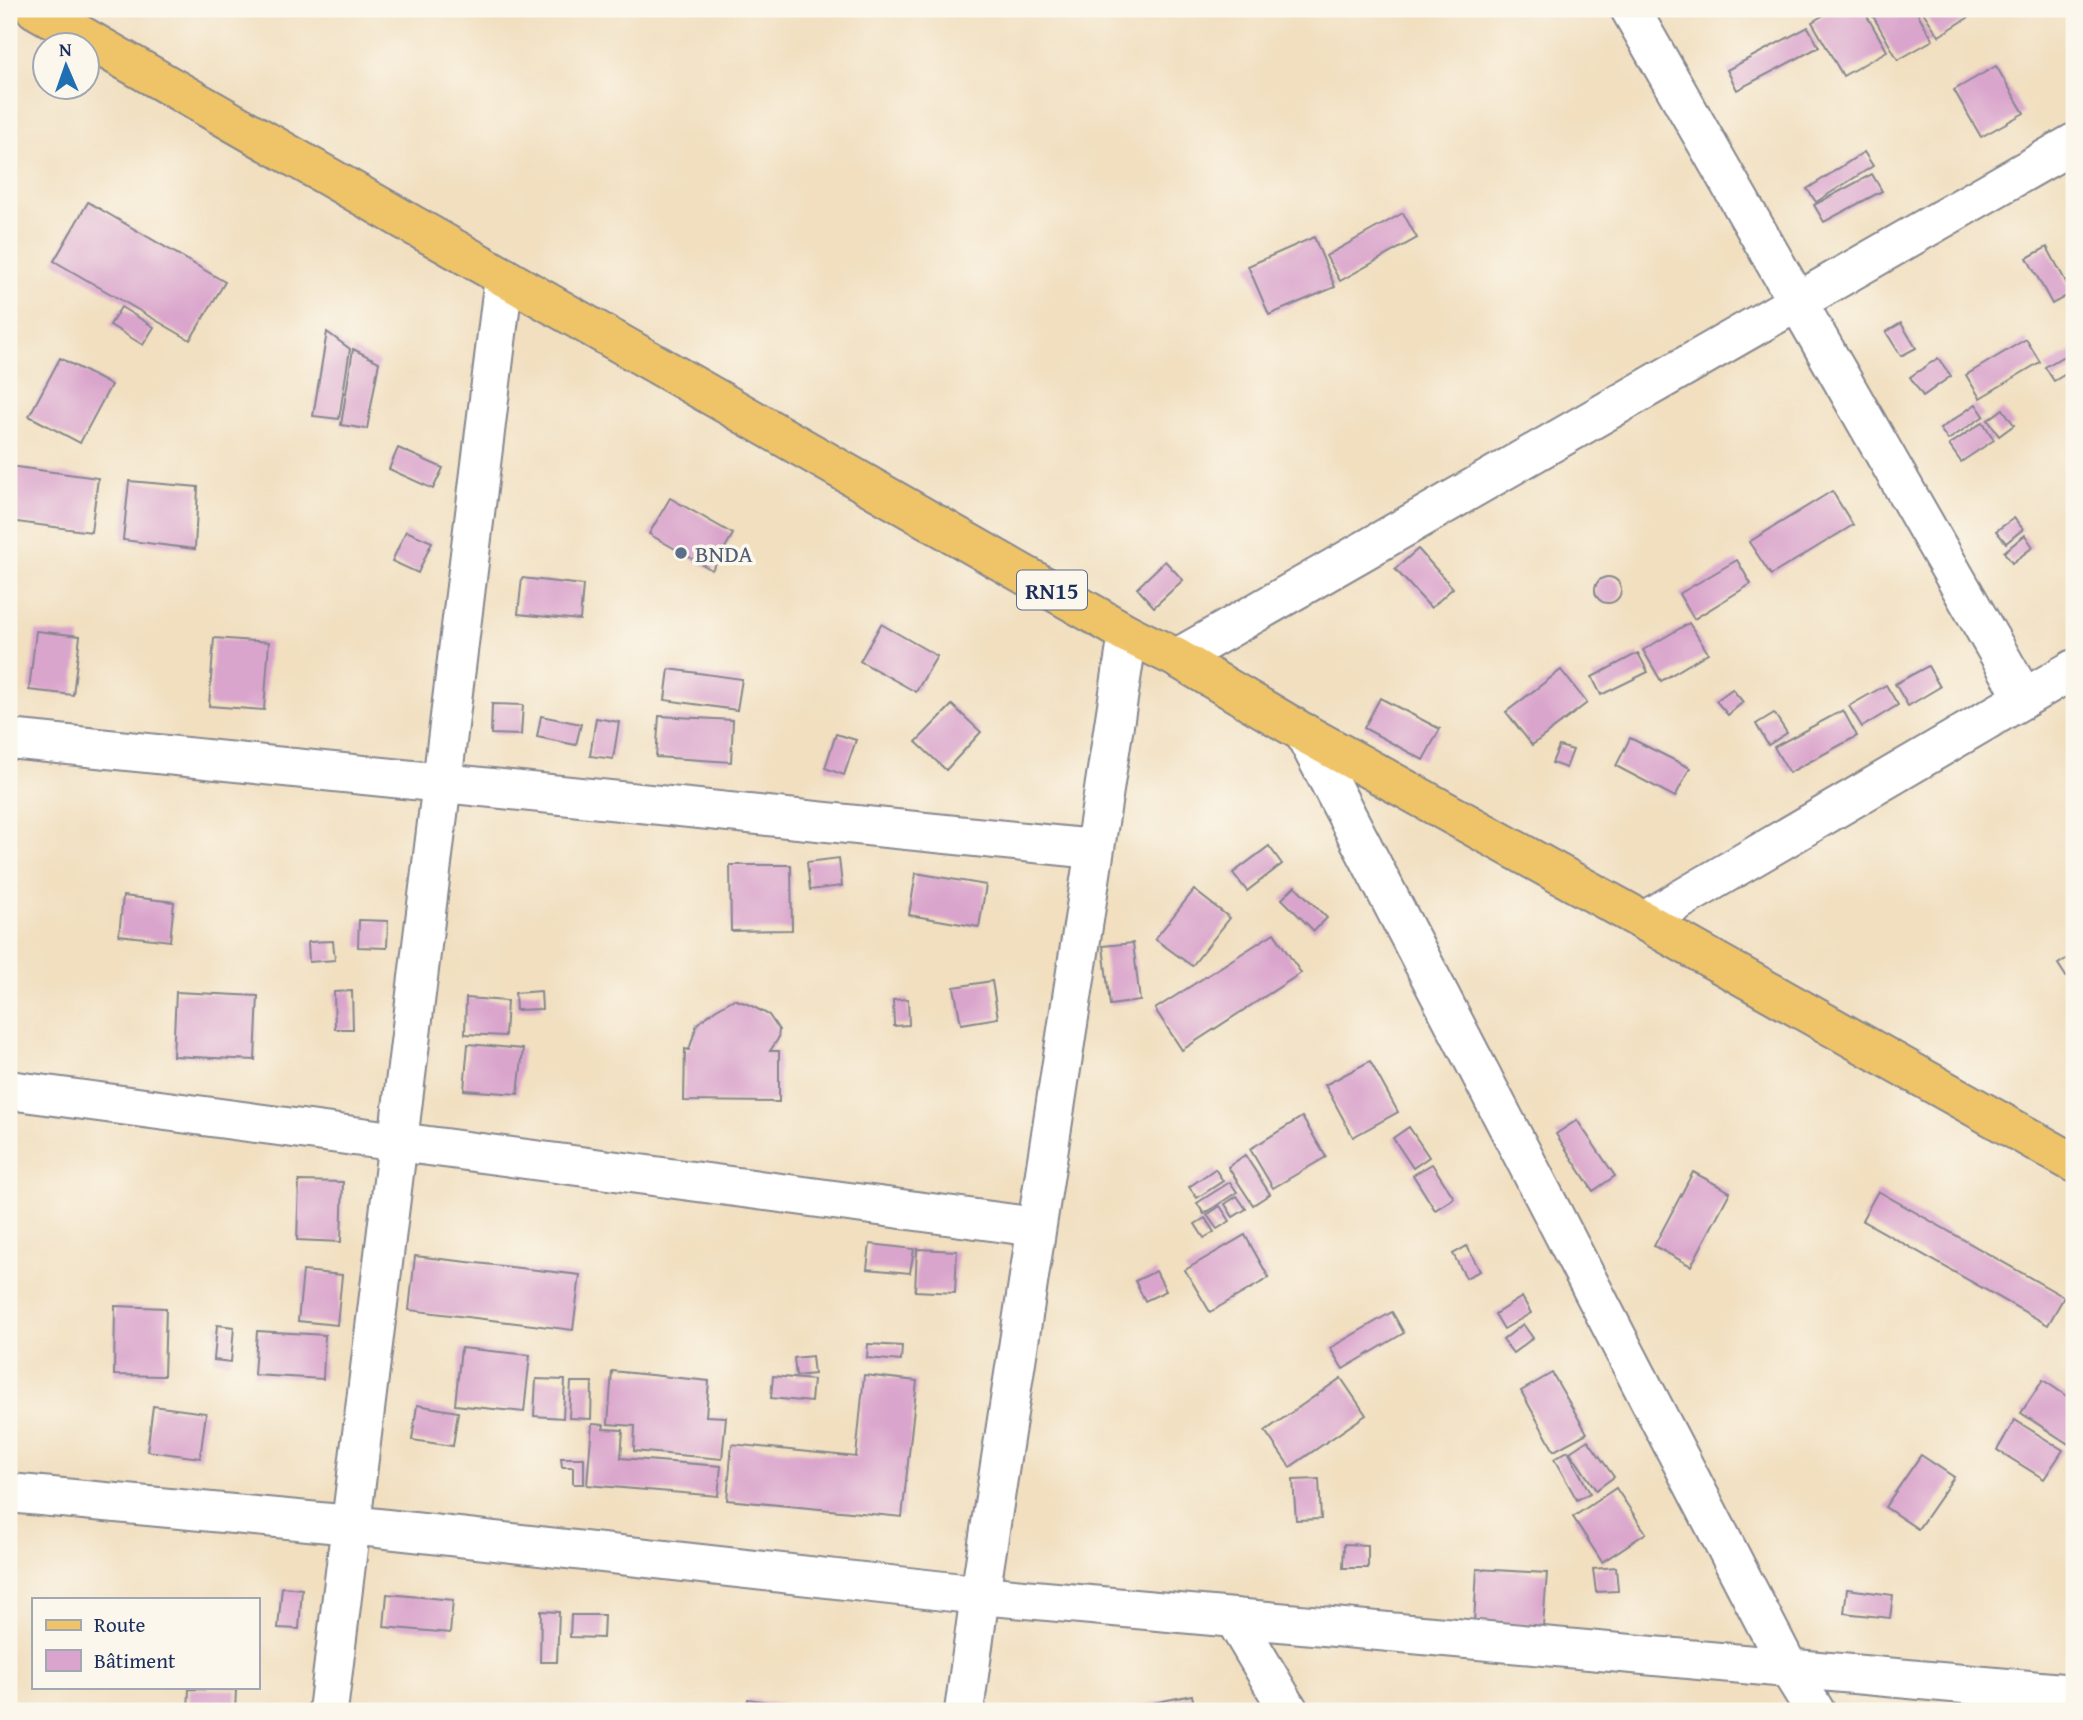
<svg xmlns="http://www.w3.org/2000/svg" width="2083" height="1720" font-family="'Gentium Book Plus',serif">
  <rect width="100%" height="100%" fill="#fbf7ec"/>
  <filter id="ink" filterUnits="userSpaceOnUse"><feTurbulence type="fractalNoise" baseFrequency=".0143" numOctaves="2"/><feDisplacementMap in="SourceGraphic" scale="14" xChannelSelector="R" yChannelSelector="G"/><feConvolveMatrix kernelMatrix="1 2 1 2 8 2 1 2 1" color-interpolation-filters="sRGB"/></filter>
  <filter id="wash" filterUnits="userSpaceOnUse"><feTurbulence type="fractalNoise" baseFrequency=".00686" numOctaves="4" result="noise"/><feDisplacementMap in="SourceGraphic" scale="28" xChannelSelector="R" yChannelSelector="G"/><feGaussianBlur stdDeviation="1.57" result="paint"/><feColorMatrix in="noise" values="0 0 0 0 0 0 0 0 0 0 0 0 0 0 0 0 0 1.4 0 .05"/><feComposite in="paint" operator="in"/></filter>
  <g filter="url(#wash)">
    <rect width="100%" height="100%" fill="#f1dfc0"/>
    <g id="blocks">
      <g fill="#daa5cc">
        <polygon points="1834,9 1863,9 1887,51 1843,76 1812,22"/>
        <polygon points="1869,9 1915,9 1933,40 1898,60"/>
        <polygon points="1921,9 1982,9 1939,36"/>
        <polygon points="1808,27 1819,47 1737,90 1727,70"/>
        <polygon points="1996,66 2024,113 1981,137 1954,90"/>
        <polygon points="1864,152 1873,166 1816,202 1807,189"/>
        <polygon points="1872,174 1882,191 1824,222 1814,205"/>
        <polygon points="88,202 225,282 190,340 54,261"/>
        <polygon points="1403,213 1417,238 1340,281 1326,256"/>
        <polygon points="1314,237 1335,287 1269,315 1248,266"/>
        <polygon points="2047,247 2072,293 2052,304 2027,258"/>
        <polygon points="121,307 154,327 143,345 110,325"/>
        <polygon points="1901,323 1916,348 1901,356 1886,332"/>
        <polygon points="327,332 350,349 339,419 313,416"/>
        <polygon points="2026,339 2040,362 1980,398 1966,375"/>
        <polygon points="353,349 379,362 367,429 341,425"/>
        <polygon points="2074,350 2074,369 2054,381 2045,367"/>
        <polygon points="60,358 111,385 80,443 29,416"/>
        <polygon points="1938,358 1951,376 1923,396 1910,377"/>
        <polygon points="1976,404 1984,416 1948,440 1940,429"/>
        <polygon points="2003,409 2014,425 1999,436 1988,420"/>
        <polygon points="1983,422 1994,440 1961,462 1949,445"/>
        <polygon points="398,448 443,468 433,489 389,469"/>
        <polygon points="9,466 98,478 91,532 9,521"/>
        <polygon points="129,481 198,487 195,549 123,540"/>
        <polygon points="1832,491 1853,525 1771,575 1749,542"/>
        <polygon points="670,498 733,534 712,570 649,534"/>
        <polygon points="2014,518 2023,529 2006,543 1996,531"/>
        <polygon points="406,531 432,542 418,573 392,561"/>
        <polygon points="2025,535 2033,547 2012,563 2004,552"/>
        <polygon points="1418,549 1453,588 1431,608 1395,569"/>
        <polygon points="1737,560 1751,584 1694,619 1679,594"/>
        <polygon points="1165,561 1183,580 1154,607 1137,588"/>
        <circle cx="1608" cy="590" r="13"/>
        <polygon points="522,578 583,585 580,620 518,614"/>
        <polygon points="1689,623 1708,653 1661,681 1643,650"/>
        <polygon points="881,624 937,656 916,692 860,661"/>
        <polygon points="36,631 80,636 73,695 29,690"/>
        <polygon points="214,638 269,642 264,710 209,706"/>
        <polygon points="1638,653 1648,672 1601,695 1592,677"/>
        <polygon points="1928,666 1940,687 1908,706 1895,684"/>
        <polygon points="669,669 742,679 737,710 665,700"/>
        <polygon points="1561,670 1587,703 1532,745 1506,712"/>
        <polygon points="1886,685 1898,705 1862,727 1849,706"/>
        <polygon points="1732,689 1743,702 1728,715 1716,701"/>
        <polygon points="1380,698 1440,729 1423,760 1364,728"/>
        <polygon points="492,704 523,705 521,735 491,734"/>
        <polygon points="952,705 981,732 946,770 916,742"/>
        <polygon points="1843,710 1857,736 1789,773 1774,747"/>
        <polygon points="1774,713 1787,733 1768,745 1756,724"/>
        <polygon points="541,716 581,724 576,745 537,737"/>
        <polygon points="659,716 733,720 731,762 656,757"/>
        <polygon points="596,718 619,722 613,759 590,756"/>
        <polygon points="836,734 856,740 844,775 825,768"/>
        <polygon points="1630,738 1690,768 1675,797 1616,766"/>
        <polygon points="1559,746 1573,750 1566,768 1552,763"/>
        <polygon points="1269,846 1282,864 1247,891 1233,873"/>
        <polygon points="839,858 842,886 810,890 807,862"/>
        <polygon points="730,865 791,865 792,930 731,931"/>
        <polygon points="916,873 986,885 979,927 909,915"/>
        <polygon points="1295,886 1327,918 1314,931 1282,899"/>
        <polygon points="1194,890 1230,918 1192,966 1155,939"/>
        <polygon points="123,896 174,902 170,941 119,935"/>
        <polygon points="359,920 388,921 387,948 358,947"/>
        <polygon points="1274,933 1301,973 1182,1050 1155,1009"/>
        <polygon points="333,941 335,960 309,962 308,942"/>
        <polygon points="1133,943 1140,1001 1110,1005 1103,946"/>
        <polygon points="2074,954 2074,984 2072,986 2058,964"/>
        <polygon points="992,981 998,1018 961,1024 954,987"/>
        <polygon points="352,991 353,1029 335,1029 334,992"/>
        <polygon points="541,991 542,1009 516,1010 515,993"/>
        <polygon points="176,992 258,996 255,1060 173,1056"/>
        <polygon points="466,998 507,1001 505,1036 465,1034"/>
        <polygon points="734,999 750,1005 769,1015 779,1030 778,1039 770,1051 779,1051 779,1102 684,1101 685,1049 689,1050 697,1024 715,1010"/>
        <polygon points="908,999 909,1025 894,1026 893,1000"/>
        <polygon points="468,1044 523,1049 518,1094 464,1090"/>
        <polygon points="1370,1061 1398,1112 1353,1137 1325,1085"/>
        <polygon points="1302,1117 1326,1157 1273,1188 1250,1149"/>
        <polygon points="1577,1120 1615,1176 1593,1191 1556,1134"/>
        <polygon points="1409,1127 1429,1157 1413,1168 1393,1138"/>
        <polygon points="1245,1155 1270,1194 1253,1205 1228,1167"/>
        <polygon points="1432,1164 1454,1198 1435,1210 1413,1175"/>
        <polygon points="1215,1169 1223,1181 1197,1198 1189,1187"/>
        <polygon points="1693,1172 1730,1192 1691,1266 1654,1246"/>
        <polygon points="299,1181 343,1182 341,1242 297,1240"/>
        <polygon points="1230,1182 1237,1192 1204,1214 1197,1203"/>
        <polygon points="1878,1191 2064,1297 2048,1325 1862,1220"/>
        <polygon points="1237,1196 1246,1209 1233,1217 1225,1204"/>
        <polygon points="1220,1206 1230,1221 1217,1229 1207,1215"/>
        <polygon points="1205,1218 1214,1232 1204,1238 1195,1224"/>
        <polygon points="1245,1235 1269,1278 1210,1312 1185,1270"/>
        <polygon points="870,1244 914,1249 910,1273 867,1269"/>
        <polygon points="1467,1246 1480,1271 1466,1278 1453,1254"/>
        <polygon points="917,1249 957,1251 955,1293 915,1291"/>
        <polygon points="415,1256 580,1275 573,1330 409,1310"/>
        <polygon points="303,1271 342,1275 337,1325 298,1321"/>
        <polygon points="1156,1271 1166,1291 1145,1301 1135,1281"/>
        <polygon points="1522,1297 1531,1313 1504,1329 1495,1314"/>
        <polygon points="115,1306 166,1308 164,1376 114,1375"/>
        <polygon points="1392,1312 1404,1333 1343,1369 1330,1348"/>
        <polygon points="1523,1324 1533,1338 1513,1353 1503,1340"/>
        <polygon points="217,1325 234,1327 231,1362 214,1360"/>
        <polygon points="257,1331 325,1335 323,1379 254,1375"/>
        <polygon points="868,1344 902,1346 901,1361 867,1358"/>
        <polygon points="461,1348 530,1355 524,1412 455,1405"/>
        <polygon points="812,1356 814,1374 796,1376 794,1358"/>
        <polygon points="612,1371 709,1381 706,1416 726,1417 722,1459 634,1451 635,1426 608,1424"/>
        <polygon points="1552,1373 1587,1433 1554,1451 1521,1391"/>
        <polygon points="864,1375 917,1381 902,1517 727,1500 732,1444 856,1457"/>
        <polygon points="773,1376 813,1380 811,1402 771,1398"/>
        <polygon points="1341,1378 1366,1415 1290,1467 1265,1431"/>
        <polygon points="536,1379 565,1380 563,1418 534,1416"/>
        <polygon points="2043,1380 2074,1401 2074,1438 2070,1445 2021,1413"/>
        <polygon points="571,1382 592,1382 591,1419 569,1418"/>
        <polygon points="417,1405 458,1412 453,1446 412,1440"/>
        <polygon points="153,1406 206,1413 200,1458 147,1451"/>
        <polygon points="2015,1420 2063,1450 2044,1479 1997,1450"/>
        <polygon points="592,1424 604,1425 603,1429 623,1430 621,1458 721,1466 718,1496 587,1485"/>
        <polygon points="1588,1440 1614,1477 1596,1490 1570,1452"/>
        <polygon points="1568,1451 1590,1493 1577,1500 1554,1459"/>
        <polygon points="1921,1455 1954,1477 1918,1529 1885,1507"/>
        <polygon points="561,1458 584,1458 584,1484 573,1484 573,1467 562,1467"/>
        <polygon points="1319,1479 1321,1519 1296,1520 1293,1480"/>
        <polygon points="1616,1488 1646,1533 1602,1562 1573,1517"/>
        <polygon points="1344,1544 1368,1545 1368,1568 1343,1568"/>
        <polygon points="1616,1567 1618,1591 1596,1592 1593,1569"/>
        <polygon points="1477,1569 1547,1573 1543,1626 1474,1622"/>
        <polygon points="282,1587 302,1589 299,1629 278,1628"/>
        <polygon points="1847,1589 1893,1595 1890,1618 1844,1613"/>
        <polygon points="387,1594 453,1600 450,1633 384,1627"/>
        <polygon points="541,1611 559,1612 557,1662 540,1662"/>
        <polygon points="571,1615 604,1615 603,1638 570,1637"/>
        <polygon points="189,1689 236,1690 235,1711 188,1711"/>
        <polygon points="1192,1695 1195,1711 1118,1711 1118,1710"/>
        <polygon points="748,1699 817,1710 816,1711 746,1711"/>
      </g>
    </g>
  </g>
  <g filter="url(#ink)">
    <use href="#blocks" fill-opacity="0" stroke="#86878f" stroke-width="2"/>
    <g fill="none" stroke-linecap="round" stroke-linejoin="round">
      <defs>
        <g id="street">
          <polyline points="1630,9 2024,698"/>
          <polyline points="1177,658 2074,143"/>
          <polyline points="1304,733 1789,1669 1815,1711"/>
          <polyline points="9,739 1094,849"/>
          <polyline points="1644,921 2074,669"/>
          <polyline points="9,1090 1036,1227"/>
          <polyline points="9,1493 351,1525 980,1595 2074,1694"/>
          <polyline points="1234,1618 1289,1711"/>
          <polyline points="328,1711 504,277"/>
          <polyline points="964,1711 980,1595 1128,634"/>
        </g>
        <polyline id="primary" points="35,9 1128,634 1177,658 1304,733 1644,921 2074,1163"/>
      </defs>
      <use href="#street" stroke="#86878f" stroke-width="42"/>
      <use href="#primary" stroke="#86878f" stroke-width="42"/>
      <use href="#street" stroke="#fff" stroke-width="38"/>
      <use href="#primary" stroke="#efc469" stroke-width="38"/>
    </g>
  </g>
  <circle fill="#5c6f8a" stroke="#fbf7ec" stroke-width="2.5" cx="681" cy="553" r="7"/>
  <g text-anchor="middle" dominant-baseline="central" stroke-width="7" stroke-linejoin="round" paint-order="stroke">
    <rect fill="#fbf7ec" stroke="#5e6b89" stroke-width="2" x="1017" y="570.5" width="70" height="39" rx="5"/>
    <g font-size="23" font-weight="bold" fill="#1b2f5e">
      <text x="1052" y="590">RN15</text>
    </g>
    <g font-size="24" fill="#4e5e75" stroke="#fbf7ec" text-anchor="start">
      <text x="695" y="553">BNDA</text>
    </g>
  </g>
  <rect width="2083" height="1720" fill="none" stroke="#fbf7ec" stroke-width="35"/>
  <rect x="32" y="1598" width="228" height="91" fill="#fbf7ec" stroke="#a1a7b3" stroke-width="2"/>
  <rect x="46" y="1620" width="35" height="10" fill="#efc469" stroke="#a1a7b3" stroke-width="2"/>
  <text x="94" y="1632" font-size="21" fill="#1b2f5e">Route</text>
  <rect x="46" y="1650" width="35" height="21" fill="#daa5cc" stroke="#a1a7b3" stroke-width="2"/>
  <text x="94" y="1668" font-size="21" fill="#1b2f5e">Bâtiment</text>
  <g transform="translate(66 66) rotate(358)"><circle r="33" fill="#fbf7ec" stroke="#a1a7b3" stroke-width="2"/>
  <path d="M0-5L12 26L0 18L-12 26Z" fill="#1f6fb2"/>
  <text y="-10" font-size="19" font-weight="bold" text-anchor="middle" fill="#1b2f5e">N</text>
  </g>
</svg>
